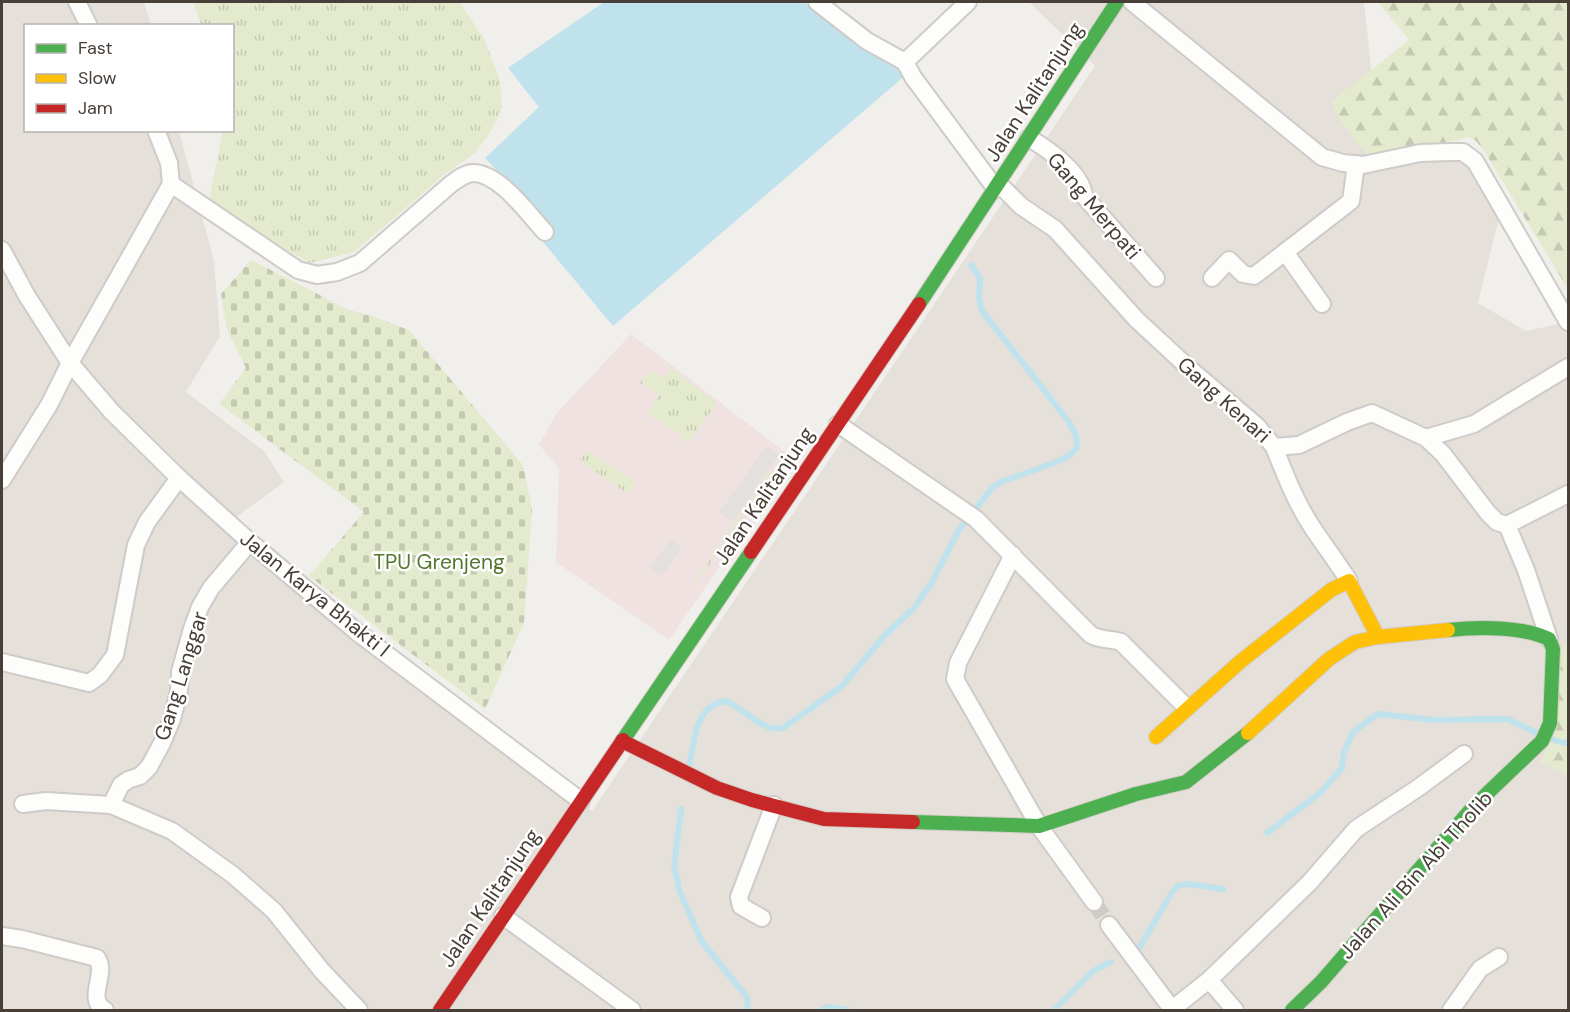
<svg xmlns="http://www.w3.org/2000/svg" width="1570" height="1012" font-family="'DM Sans',sans-serif">
  <defs>
    <pattern id="grass-tufts" width="24" height="20" patternUnits="userSpaceOnUse" patternTransform="scale(1.5)"><rect width="24" height="20" fill="#e3eacd"/><path d="M3 7l-1-3M5 7V3M7 7l1-3M15 17l-1-3M17 17v-4M19 17l1-3" fill="none" stroke="#c4cab1"/></pattern>
    <pattern id="forest-firs" width="22" height="20" patternUnits="userSpaceOnUse" patternTransform="scale(1.5)"><rect width="22" height="20" fill="#e3eacd"/><path d="M5 1l3.5 6h-7zM16 11l3.5 6h-7z" fill="#c4cab1"/></pattern>
    <pattern id="cemetery-stones" width="16" height="16" patternUnits="userSpaceOnUse" patternTransform="scale(1.5)"><rect width="16" height="16" fill="#e3eacd"/><path d="M2 7V4a2 2 0 0 1 4 0v3zM10 15v-3a2 2 0 0 1 4 0v3z" fill="#c4cab1"/></pattern>
  </defs>
  <rect width="100%" height="100%" fill="#f1efec"/>
  <polygon fill="#e5e0d9" points="2,2 144,2 151,25 26,26 26,130 179,131 214,261 220,336 186,392 264,451 284,482 227,524 592,811 1095,66 1029,2 1364,2 1376,115 1370,157 1467,143 1500,214 1478,303 1526,331 1568,322 1568,1010 2,1010"/>
  <polygon fill="#efe2e1" points="631,334 794,459 669,640 556,562 559,468 539,445 556,414"/>
  <g fill="url(#grass-tufts)">
    <polygon points="193,2 460,2 485,41 500,81 502,108 492,130 476,152 444,175 354,252 310,263 246,227 209,200 223,131 232,130 232,26 201,25"/>
    <polygon points="671,368 717,403 688,443 681,439 683,436 647,414 659,395 640,383 650,370 662,379"/>
    <polygon points="587,451 636,482 627,494 580,460"/>
    <polygon points="771,470 773,471 695,586 693,585"/>
  </g>
  <g fill="url(#forest-firs)">
    <polygon points="1378,2 1568,2 1568,289 1483,149 1475,140 1469,137 1424,148 1385,150 1367,155 1339,119 1331,102 1409,40"/>
    <polygon points="1568,643 1568,776 1540,762 1554,735 1563,644"/>
  </g>
  <polygon fill="url(#cemetery-stones)" points="251,260 349,310 370,315 409,330 523,465 532,509 524,623 485,709 309,576 364,512 219,404 246,368 227,330 221,294"/>
  <g fill="#e3e0dd">
    <polygon points="766,446 779,455 733,522 719,513"/>
    <polygon points="671,539 682,547 662,576 650,568"/>
  </g>
  <polygon fill="#bfe2ed" points="604,2 803,2 890,58 907,74 613,326 538,236 549,227 485,158 539,107 508,68"/>
  <g fill="none" stroke-linecap="round" stroke-linejoin="round">
    <g stroke="#bfe2ed" stroke-width="6">
      <polyline points="1549,738 1560,742 1568,743"/>
      <path d="M689 769C694 743 694 705 726 701 745 709 761 732 783 728L841 687 886 634 913 609 930 585 959 530 992 488 1001 482 1059 461 1070 455 1077 448 1076 436 1069 422 982 311 979 298 980 278 971 265"/>
      <polyline points="681,809 674,866 680,892 702,942 747,997 748,1010"/>
      <polyline points="1267,833 1320,793 1342,768 1344,752 1353,732 1378,714 1435,720 1507,719 1539,734"/>
      <polyline points="1138,950 1171,894 1177,886 1188,884 1223,889"/>
      <polyline points="822,1010 828,1007 848,1010"/>
      <polyline points="1054,1010 1093,971 1111,962"/>
    </g>
    <polyline stroke="#cfccc8" stroke-width="16" stroke-dasharray="16 8" stroke-linecap="butt" points="1094,902 1109,925"/>
    <defs>
      <g id="street">
        <polyline points="77,2 89,26"/>
        <polyline points="817,2 867,41 905,62"/>
        <polyline points="968,2 905,62 913,77 996,189"/>
        <polyline points="1132,2 1322,157 1343,163 1363,165 1420,153 1451,152 1463,152 1475,161 1568,322"/>
        <path d="M1029 138C1048 149 1082 173 1084 196L1156 278"/>
        <path d="M171 184 298 270 317 275 337 272 360 263 451 184C458 179 464 174 472 173 499 172 528 214 545 232"/>
        <polyline points="999,184 1021,206 1055,229 1136,319 1191,370 1257,426 1274,447 1299,445 1347,422 1372,413 1426,438 1443,454 1488,513 1497,522 1507,525 1568,494"/>
        <polyline points="2,250 27,296 70,363 112,412 179,478 250,542 357,632 581,801"/>
        <polyline points="1212,278 1229,260 1243,274 1254,276 1285,252"/>
        <polyline points="1322,304 1285,252 1351,201 1356,164"/>
        <path d="M838 424 976 519 1091 635C1100 640 1111 639 1121 642L1186 707"/>
        <polyline points="1426,438 1474,424 1568,367"/>
        <path d="M1274 447C1285 474 1296 503 1312 527 1324 545 1337 562 1349 581"/>
        <polyline points="2,480 49,405 70,363 171,184 169,163 156,130"/>
        <polyline points="1507,525 1526,570 1549,639"/>
        <polyline points="1013,555 958,663 955,679 1039,826 1094,902"/>
        <polyline points="2,662 89,683 100,675 115,655 136,545 147,522 179,478"/>
        <polyline points="23,804 46,801 111,805 172,831 233,875 274,911 322,971 359,1010"/>
        <polyline points="111,805 121,785 128,780 140,776 149,767 162,743 172,719 179,691 180,672 192,629 200,607 211,588 250,542"/>
        <polyline points="503,916 632,1010"/>
        <polyline points="762,918 741,906 739,897 774,805"/>
        <polyline points="1109,925 1172,1009"/>
        <path d="M2 936 22 939 97 958C108 974 85 999 105 1010"/>
        <polyline points="1209,980 1235,1010"/>
        <polyline points="1171,1010 1209,980 1310,882 1356,829 1418,788 1464,754"/>
        <polyline points="1451,1010 1480,969 1499,957"/>
      </g>
      <g id="fast">
        <polyline points="919,304 1117,2"/>
        <polyline points="623,740 751,552"/>
        <polyline points="913,822 1039,826 1136,794 1186,782 1248,733"/>
        <path d="M1292 1010 1321 982 1474 806 1542 741 1550 723 1553 649 1549 639C1522 626 1477 627 1448 630"/>
      </g>
      <g id="slow">
        <polyline points="1248,733 1329,659 1355,642 1378,637"/>
        <polyline points="1156,737 1241,661 1331,590 1349,581 1378,637 1448,630"/>
      </g>
      <g id="jam">
        <polyline points="751,552 919,304"/>
        <polyline points="622,741 717,788 752,800 824,819 913,822"/>
        <polyline points="440,1010 623,740"/>
      </g>
    </defs>
    <use href="#street" stroke="#cecbc8" stroke-width="20"/>
    <use href="#fast" stroke="#d3cdc6" stroke-width="16"/>
    <use href="#slow" stroke="#d3cdc6" stroke-width="16"/>
    <use href="#jam" stroke="#d3cdc6" stroke-width="16"/>
    <use href="#street" stroke="#fdfdfc" stroke-width="16"/>
    <use href="#fast" stroke="#4caf50" stroke-width="14"/>
    <use href="#slow" stroke="#ffc107" stroke-width="14"/>
    <use href="#jam" stroke="#c62828" stroke-width="14"/>
  </g>
  <g text-anchor="middle" dominant-baseline="central" stroke-width="5" stroke-linejoin="round" paint-order="stroke">
    <g font-size="21" fill="#473f38" stroke="#fff">
      <text transform="translate(1034 92) rotate(-57)">Jalan Kalitanjung</text>
      <text transform="translate(1094 206) rotate(50)">Gang Merpati</text>
      <text transform="translate(1224 400) rotate(42)">Gang Kenari</text>
      <text transform="translate(764 496) rotate(-56)">Jalan Kalitanjung</text>
      <text transform="translate(315 594) rotate(39)">Jalan Karya Bhakti I</text>
      <text transform="translate(181 676) rotate(-73)">Gang Langgar</text>
      <text transform="translate(1416 875) rotate(-48)">Jalan Ali Bin Abi Tholib</text>
      <text transform="translate(490 898) rotate(-56)">Jalan Kalitanjung</text>
    </g>
    <g font-size="21" fill="#55762d" stroke="#fff">
      <text x="439" y="562">TPU Grenjeng</text>
    </g>
  </g>
  <rect width="1570" height="1012" fill="none" stroke="#473f38" stroke-width="6"/>
  <rect x="24" y="24" width="210" height="108" fill="#ffffff" stroke="#b5b2af" stroke-width="1.5"/>
  <rect x="36" y="44" width="30" height="9" fill="#4caf50" stroke="#b5b2af" stroke-width="1.5"/>
  <text x="78" y="54" font-size="18" fill="#473f38">Fast</text>
  <rect x="36" y="74" width="30" height="9" fill="#ffc107" stroke="#b5b2af" stroke-width="1.5"/>
  <text x="78" y="84" font-size="18" fill="#473f38">Slow</text>
  <rect x="36" y="104" width="30" height="9" fill="#c62828" stroke="#b5b2af" stroke-width="1.5"/>
  <text x="78" y="114" font-size="18" fill="#473f38">Jam</text>
</svg>
